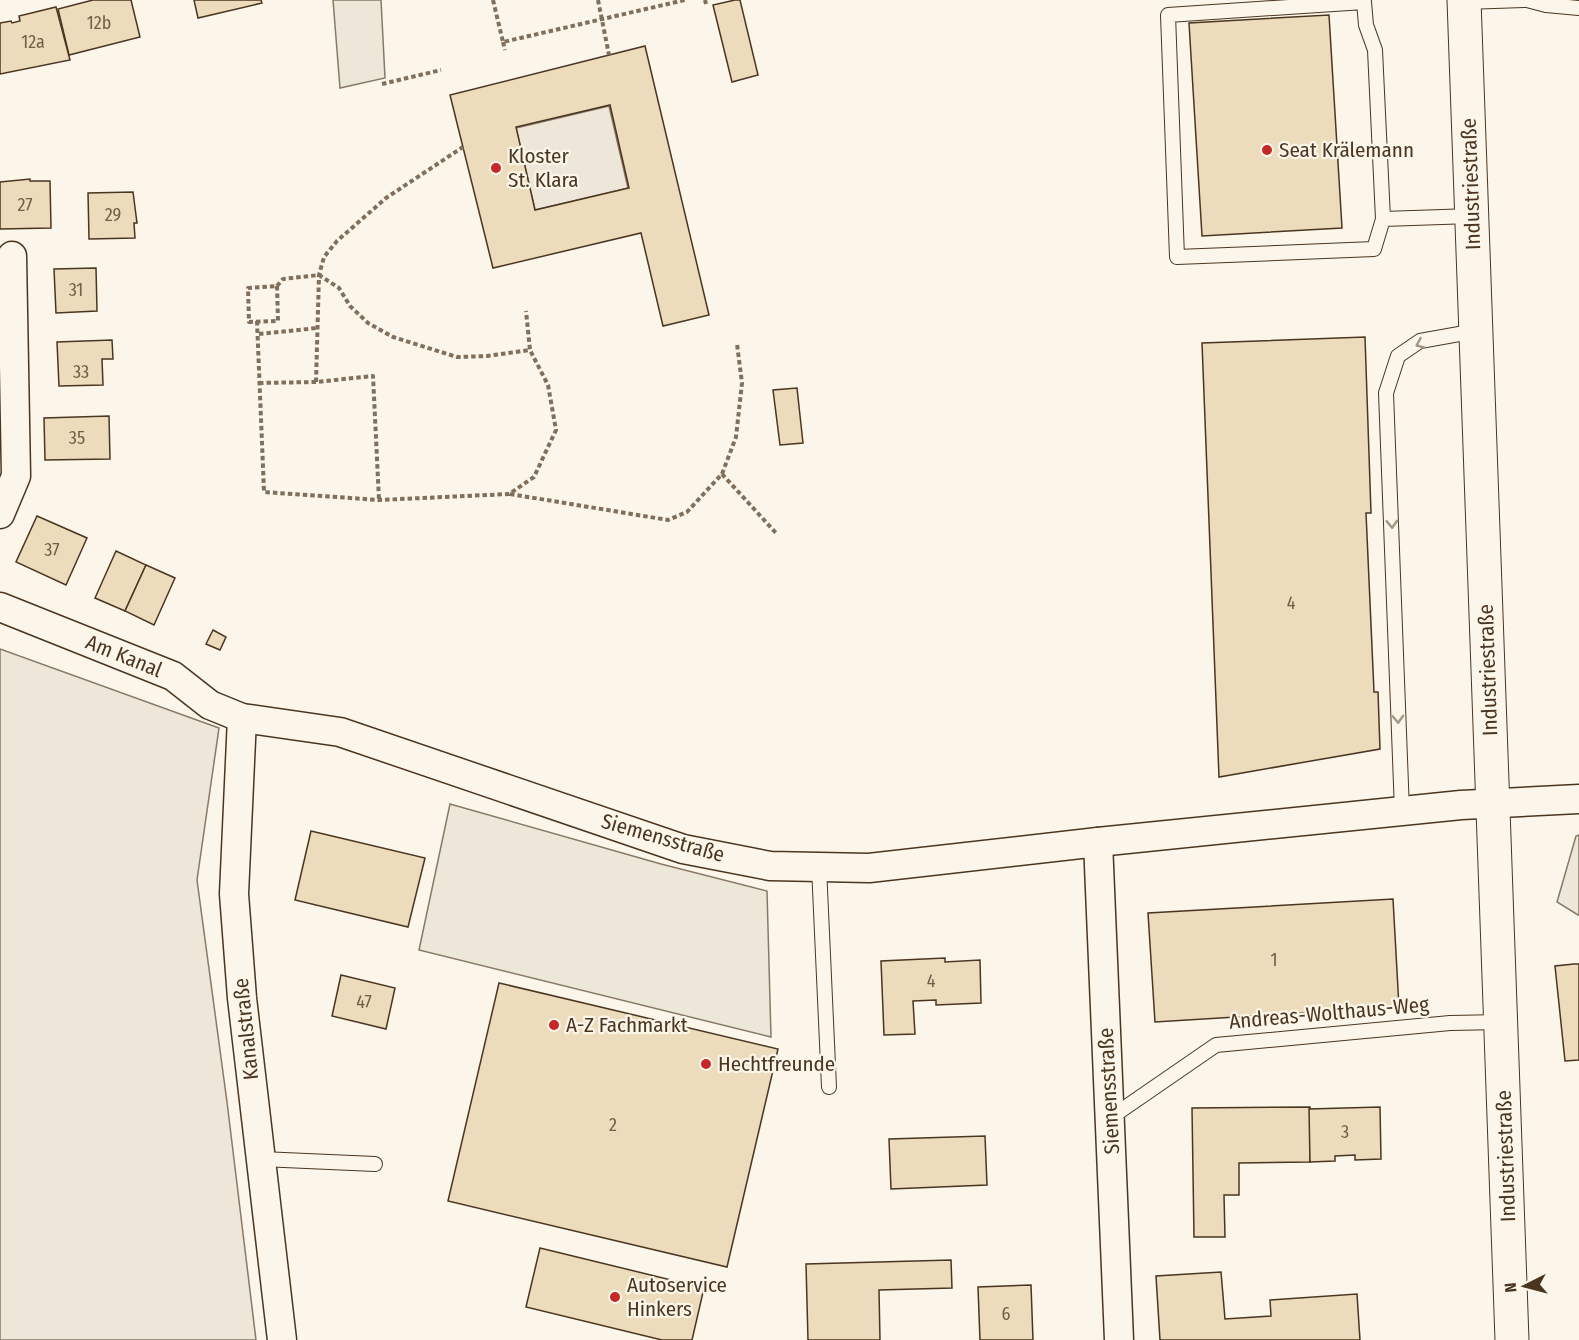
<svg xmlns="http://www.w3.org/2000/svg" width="1579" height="1340" font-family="'Fira Sans Condensed',sans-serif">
  <rect width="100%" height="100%" fill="#fbf6e9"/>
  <g fill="#ede6d9" stroke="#887966" stroke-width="1.5">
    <polygon points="609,106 628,188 535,210 516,128"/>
    <polygon points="0,649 219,728 197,880 227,1102 256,1340 0,1340"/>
  </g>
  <g fill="#ede7d9" stroke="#887966" stroke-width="1.5">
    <polygon points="333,0 381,0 385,78 340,88"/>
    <polygon points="450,804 661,864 767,891 771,1037 419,950"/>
    <polygon points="1579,835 1579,915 1578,915 1557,902 1576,836"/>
  </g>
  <g fill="#ecdcbc" stroke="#4a3520" stroke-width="1.5" fill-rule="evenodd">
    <polygon points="93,0 131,0 140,37 69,55 58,9"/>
    <polygon points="194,0 261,0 262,3 198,18"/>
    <polygon points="735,0 740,0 758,75 732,82 713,5"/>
    <polygon points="56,7 70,60 0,74 0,23 11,21 12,23 20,21 19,16"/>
    <polygon points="1329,15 1342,228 1202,236 1189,23"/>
    <path d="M645 46 709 315 663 326 641 233 493 268 450 95ZM610 105 629 188 535 210 516 127Z"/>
    <polygon points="30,179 30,181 50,181 51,228 0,229 0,182"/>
    <polygon points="133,192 137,223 134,223 135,238 89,239 88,193"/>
    <polygon points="96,268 97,311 56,313 54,269"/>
    <polygon points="1365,337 1371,513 1366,513 1374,692 1378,692 1380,749 1219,777 1202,343"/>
    <polygon points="112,340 113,359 102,359 103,385 59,386 57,342"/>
    <polygon points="797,388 803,443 780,445 773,390"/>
    <polygon points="109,416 110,459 45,460 44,418"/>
    <polygon points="37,516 87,538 66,585 16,562"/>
    <polygon points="116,551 146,565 125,611 95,598"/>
    <polygon points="146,565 175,578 154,625 125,611"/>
    <polygon points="213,630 226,637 220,650 206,644"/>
    <polygon points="311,831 425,858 408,927 295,900"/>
    <polygon points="1393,899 1399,1007 1155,1022 1148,913"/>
    <polygon points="945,958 945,962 980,960 981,1003 936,1005 936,1000 913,1001 915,1034 884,1035 881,961"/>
    <polygon points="1574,964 1579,964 1579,1060 1565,1061 1555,966"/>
    <polygon points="341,975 395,988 386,1029 332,1016"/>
    <polygon points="499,983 778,1049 727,1267 448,1201"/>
    <polygon points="1310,1107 1310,1162 1239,1163 1239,1195 1224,1195 1225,1237 1194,1237 1192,1108"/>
    <polygon points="1380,1107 1381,1159 1355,1160 1355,1155 1335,1156 1335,1161 1310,1162 1309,1109"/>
    <polygon points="985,1136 987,1185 891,1189 889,1139"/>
    <polygon points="540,1248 704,1288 692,1340 662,1340 526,1307"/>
    <polygon points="951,1260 952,1288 879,1290 880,1340 808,1340 806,1264"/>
    <polygon points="1221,1272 1225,1319 1271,1316 1270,1300 1357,1294 1360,1340 1160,1340 1156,1276"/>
    <polygon points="1031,1285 1033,1340 980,1340 978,1287"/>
  </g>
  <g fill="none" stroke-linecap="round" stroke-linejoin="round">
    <defs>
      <g id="service">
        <polyline points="1527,0 1546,5 1579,8"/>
        <polyline points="1464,2 1524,0"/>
        <polyline points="1383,219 1374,249 1177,257 1168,15 1364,2 1366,25 1375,50 1383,219 1472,216"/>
        <polyline points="1402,811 1386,393 1398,356 1420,341 1476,331"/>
        <polyline points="819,867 829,1087"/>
        <polyline points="1110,1118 1216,1045 1450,1023 1502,1022"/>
        <polyline points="261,1159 375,1164"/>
      </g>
      <g id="minor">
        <polyline points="0,514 16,476 12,256"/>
        <polyline points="0,607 173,676 210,705 242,718 340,732 683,849 770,866 869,868 1098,842 1461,805 1579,799"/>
        <polyline points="242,718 234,894 242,998 282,1340"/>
        <polyline points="1098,842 1119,1340"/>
      </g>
      <polyline id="tertiary" points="1464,0 1512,1340"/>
    </defs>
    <use href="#service" stroke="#4a3520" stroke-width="16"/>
    <use href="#minor" stroke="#4a3520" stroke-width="31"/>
    <use href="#tertiary" stroke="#4a3520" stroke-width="35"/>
    <g stroke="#7f6f5c" stroke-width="4" stroke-dasharray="4.5 3" stroke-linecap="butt">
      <polyline points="493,0 503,42 685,0"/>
      <polyline points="598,0 609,55"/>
      <polyline points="705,0 706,4"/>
      <polyline points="503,42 505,50"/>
      <polyline points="382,84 441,70"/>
      <polyline points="277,286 283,279 319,275 339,288 350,306 368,323 393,337 457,357 487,356 530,350 526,311"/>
      <polygon points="277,286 278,321 249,322 248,288"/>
      <polyline points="257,321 264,492 379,500 509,494 534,477 556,430 548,385 530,350"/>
      <polyline points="259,334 317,328"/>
      <polyline points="316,382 319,275 324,257 337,241 386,198 463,147"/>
      <polyline points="259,383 316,382 373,376 379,500"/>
      <polyline points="722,474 776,533"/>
      <polyline points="510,494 668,520 687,512 722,474 736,437 742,383 737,344"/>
    </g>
    <use href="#service" stroke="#fbf6e9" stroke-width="14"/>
    <use href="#minor" stroke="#fbf6e9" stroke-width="28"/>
    <use href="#tertiary" stroke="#fbf6e9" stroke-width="33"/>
  </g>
  <defs><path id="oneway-chevron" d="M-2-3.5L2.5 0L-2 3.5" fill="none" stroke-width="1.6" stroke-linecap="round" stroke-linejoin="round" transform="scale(1.5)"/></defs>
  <g stroke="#a29684">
    <use href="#oneway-chevron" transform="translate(1420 344) rotate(157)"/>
    <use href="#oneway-chevron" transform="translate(1392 524) rotate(88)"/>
    <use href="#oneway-chevron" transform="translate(1398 719) rotate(88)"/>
  </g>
  <g fill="#c62828" stroke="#fbf6e9" stroke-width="2">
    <circle cx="1267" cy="150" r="6"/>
    <circle cx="496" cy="168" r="6"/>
    <circle cx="554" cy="1025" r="6"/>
    <circle cx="706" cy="1064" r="6"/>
    <circle cx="615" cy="1297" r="6"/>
  </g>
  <g text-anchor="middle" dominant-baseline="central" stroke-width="4.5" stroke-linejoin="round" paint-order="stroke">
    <g font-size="18" fill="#725f47">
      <text x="99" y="23">12b</text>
      <text x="33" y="42">12a</text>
      <text x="25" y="205">27</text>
      <text x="113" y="215">29</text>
      <text x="76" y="290">31</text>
      <text x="81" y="372">33</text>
      <text x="77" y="438">35</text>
      <text x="52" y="550">37</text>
      <text x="1291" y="603">4</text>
      <text x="1274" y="960">1</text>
      <text x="931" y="981">4</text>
      <text x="364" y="1002">47</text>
      <text x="613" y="1125">2</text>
      <text x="1345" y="1132">3</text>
      <text x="1006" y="1314">6</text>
    </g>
    <g font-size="21" fill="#4a3520" stroke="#fbf6e9" text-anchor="start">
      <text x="1279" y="150">Seat Krälemann</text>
      <text x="508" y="156">Kloster<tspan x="508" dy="24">St. Klara</tspan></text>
      <text x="566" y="1025">A-Z Fachmarkt</text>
      <text x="718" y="1064">Hechtfreunde</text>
      <text x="627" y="1285">Autoservice<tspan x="627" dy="24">Hinkers</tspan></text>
    </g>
    <g font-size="21" fill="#4a3520" stroke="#fbf6e9">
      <text transform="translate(1471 184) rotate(-92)">Industriestraße</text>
      <text transform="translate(124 656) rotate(22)">Am Kanal</text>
      <text transform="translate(1488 670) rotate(-92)">Industriestraße</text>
      <text transform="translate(663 838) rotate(16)">Siemensstraße</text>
      <text transform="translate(1329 1013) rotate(-5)">Andreas-Wolthaus-Weg</text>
      <text transform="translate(246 1029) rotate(-96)">Kanalstraße</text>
      <text transform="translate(1109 1091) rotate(-93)">Siemensstraße</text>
      <text transform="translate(1506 1156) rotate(-92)">Industriestraße</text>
    </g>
  </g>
  <g transform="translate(1525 1286) rotate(264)" stroke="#fbf6e9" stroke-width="4.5" paint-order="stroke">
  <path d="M0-4.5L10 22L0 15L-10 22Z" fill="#4a3520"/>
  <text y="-9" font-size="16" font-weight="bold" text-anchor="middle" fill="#4a3520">N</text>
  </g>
</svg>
